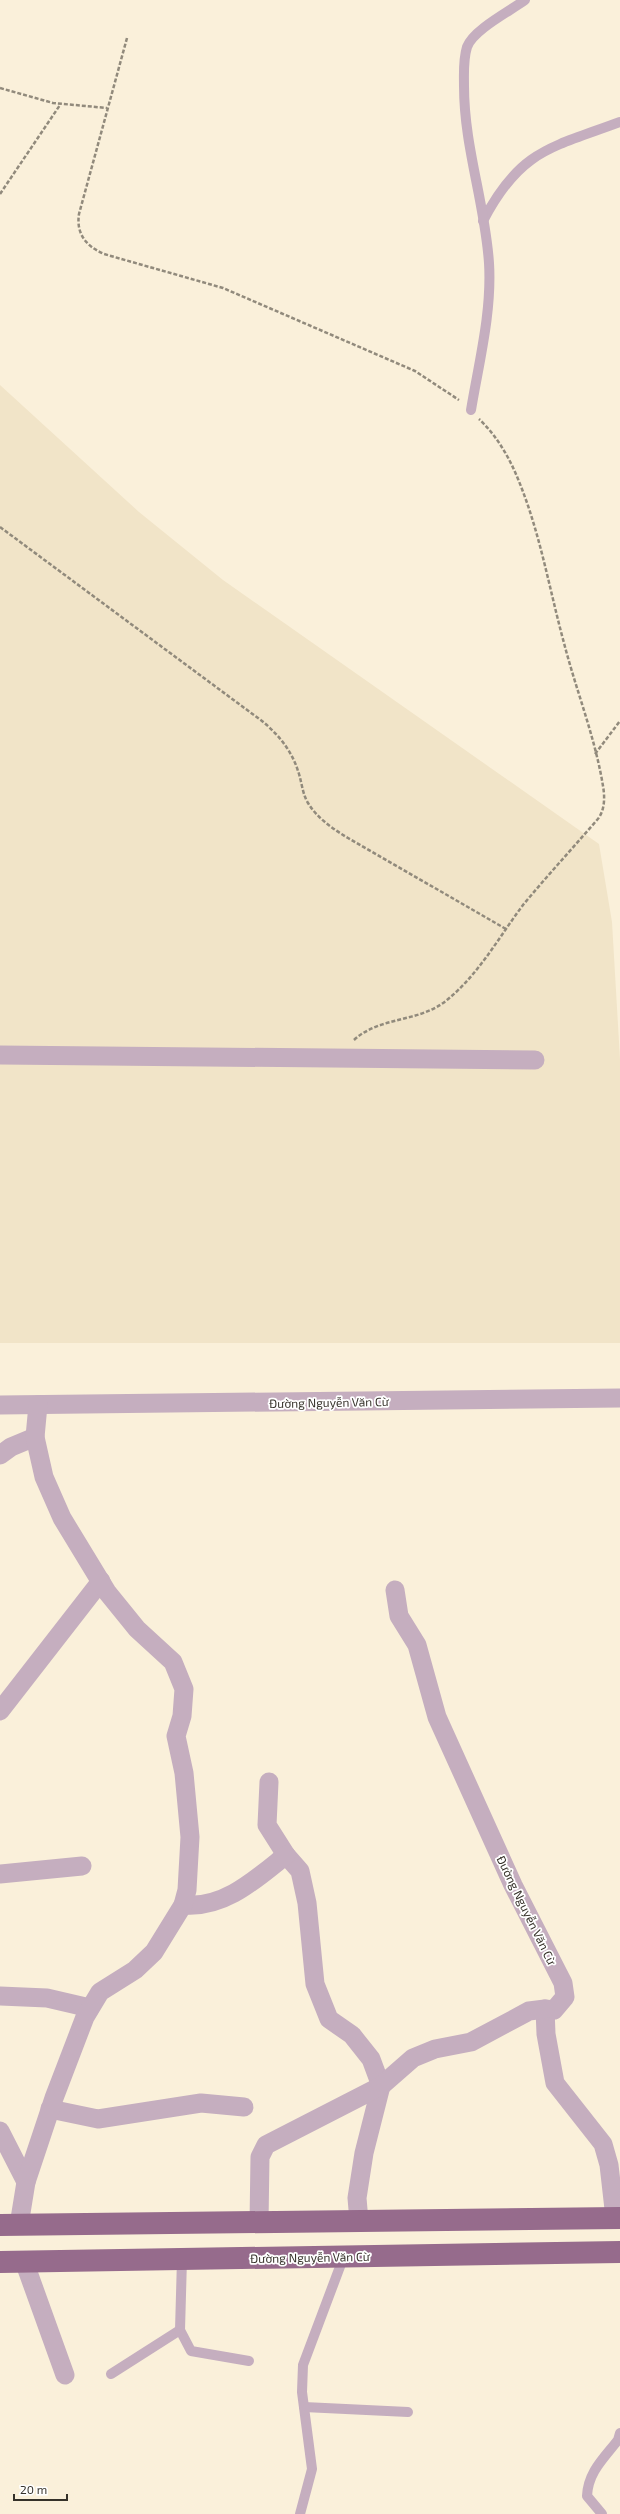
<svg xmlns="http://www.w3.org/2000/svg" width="620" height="2514" font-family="'Exo 2',sans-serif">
  <rect width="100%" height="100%" fill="#faf0da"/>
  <polygon fill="#f1e4c8" points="0,385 139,512 223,580 599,844 612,922 620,1059 620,1343 0,1343"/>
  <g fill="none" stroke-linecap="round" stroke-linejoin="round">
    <g stroke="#918a7c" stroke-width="2.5" stroke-dasharray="4 2" stroke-linecap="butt">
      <path d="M127 38 79 214C76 234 86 246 104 254L223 288 415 371 459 400"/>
      <polyline points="0,88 53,103 107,108"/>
      <polyline points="0,194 60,105"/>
      <path d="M0 527 262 721C278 734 292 751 298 771 302 782 302 793 308 803 317 818 333 829 348 838L506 929"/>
      <polyline points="595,754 620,721"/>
      <path d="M354 1040C380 1016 419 1023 447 1000 479 974 499 937 523 905 547 876 572 849 597 820 605 811 605 797 603 786 595 737 576 690 564 643 549 588 540 532 518 479 509 457 497 436 479 419"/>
    </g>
    <g stroke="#c5aebf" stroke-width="10">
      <path d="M483 221C520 150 550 148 620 122"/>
      <path d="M471 410C479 362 492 312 489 263 485 203 464 147 464 86 464 73 463 60 467 47 473 30 510 11 525 0"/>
      <polyline points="180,2330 191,2351 249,2361"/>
      <polyline points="111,2374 180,2330 182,2259"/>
      <polyline points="304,2407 408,2412"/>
      <polyline points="300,2514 312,2469 302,2392 303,2365 344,2256"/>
      <path d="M602 2514 587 2496C588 2472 604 2458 618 2440L620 2433"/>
    </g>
    <g stroke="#c5aebf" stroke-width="19">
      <polyline points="0,1055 535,1060"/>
      <polyline points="0,1405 620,1398"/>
      <polyline points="0,1455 11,1447 35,1437"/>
      <polyline points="395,1590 399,1616 417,1645 437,1717 513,1885 563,1983 565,1997 554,2010 545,2009 546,2034 555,2083 603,2144 609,2165 615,2218"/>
      <polyline points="0,1711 101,1581"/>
      <polyline points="269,1782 267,1825 286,1855 300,1871 307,1903 315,1984 329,2019 352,2035 371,2059 381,2086 364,2153 357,2198 359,2221"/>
      <polyline points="0,1874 82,1866"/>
      <path d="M183 1905C224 1909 256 1879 286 1855"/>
      <polyline points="0,1996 47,1998 90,2008"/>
      <polyline points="50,2109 98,2119 201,2103 244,2107"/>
      <polyline points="0,2131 26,2182"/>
      <polyline points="259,2223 260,2157 266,2145 381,2086 413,2058 435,2049 471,2042 529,2011 545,2009"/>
      <polyline points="19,2225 26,2182 54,2098 85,2017 100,1992 135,1970 154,1952 183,1905 187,1890 190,1837 184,1773 176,1736 182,1716 184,1689 173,1662 137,1629 107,1592 62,1518 44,1477 35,1437 38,1405"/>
      <polyline points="24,2261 65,2375"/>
    </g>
    <g stroke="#966b8c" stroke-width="22">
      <polyline points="0,2225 620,2218"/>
      <polyline points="0,2262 620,2252"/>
    </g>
  </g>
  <g text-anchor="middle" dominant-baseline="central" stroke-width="3.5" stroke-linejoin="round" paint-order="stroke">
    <g font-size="12" fill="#353129" stroke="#fff">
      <text transform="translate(329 1402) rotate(-1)">Đường Nguyễn Văn Cừ</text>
      <text transform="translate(527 1910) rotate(64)">Đường Nguyễn Văn Cừ</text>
      <text transform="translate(310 2257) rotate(-1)">Đường Nguyễn Văn Cừ</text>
    </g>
  </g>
  <path d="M14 2494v6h53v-6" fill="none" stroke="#353129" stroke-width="2"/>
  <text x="20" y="2494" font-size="12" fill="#353129" stroke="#ffffff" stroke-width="3" paint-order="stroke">20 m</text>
</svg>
